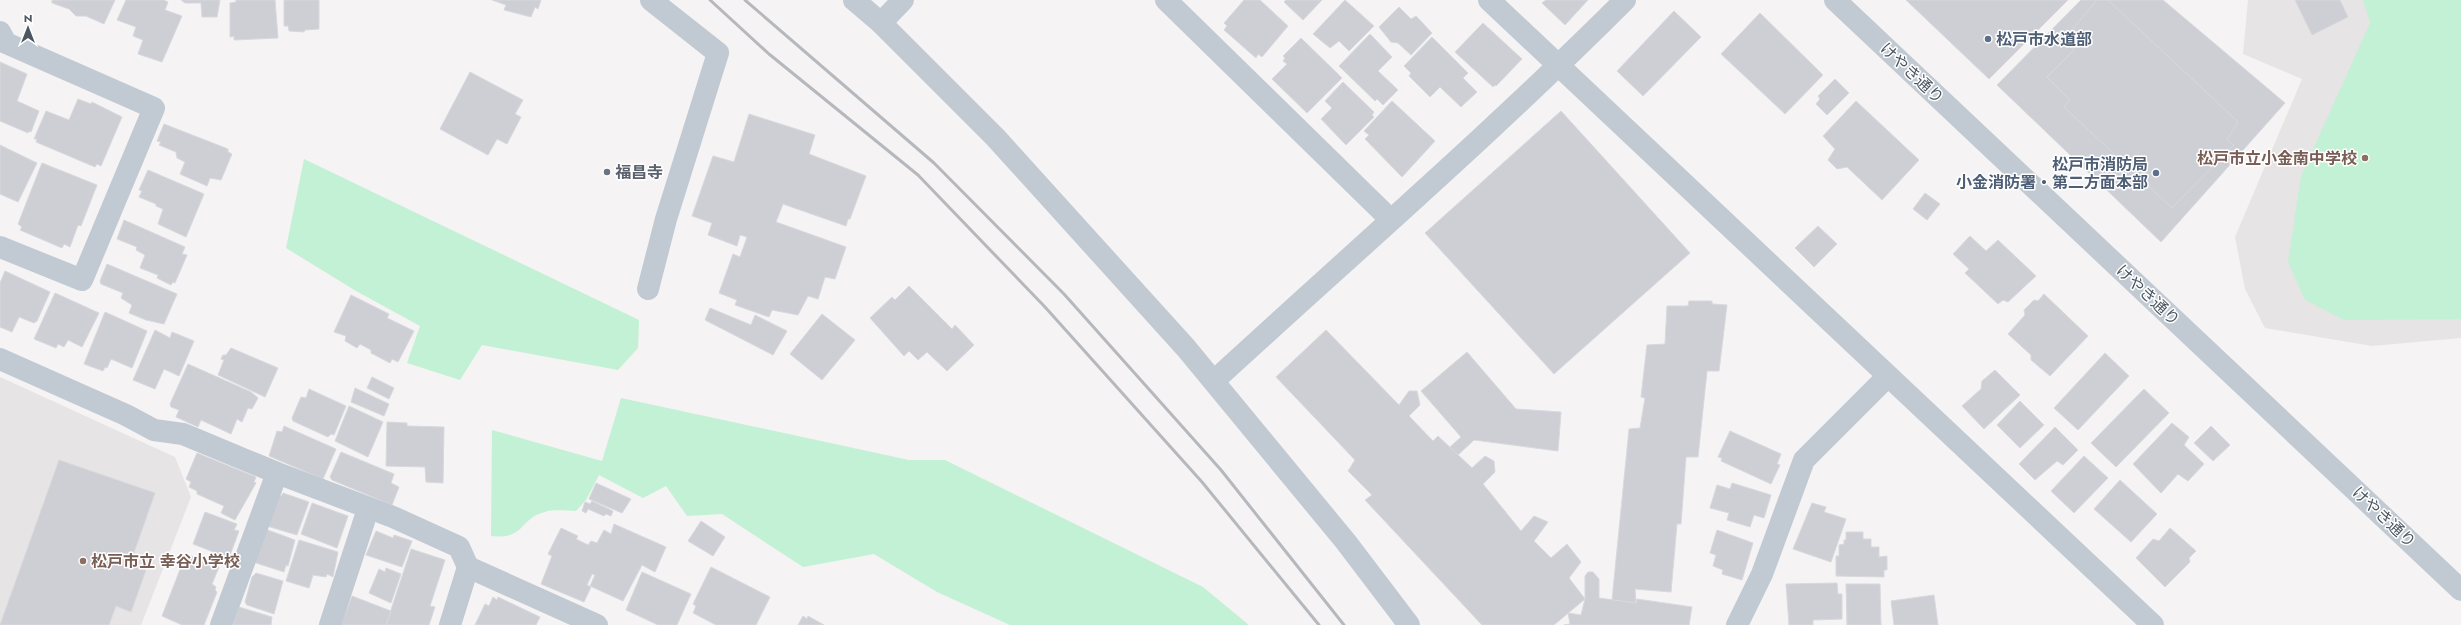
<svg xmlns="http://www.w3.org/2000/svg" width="2461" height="625" font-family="Jost,'Noto Sans JP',sans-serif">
  <rect width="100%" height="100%" fill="#f5f3f3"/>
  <g fill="#e6e4e5">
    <polygon points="2248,0 2461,0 2461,338 2372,346 2265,328 2245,289 2235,237 2302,79 2243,54"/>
    <polygon points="0,377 175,457 191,497 141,625 0,625"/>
  </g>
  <g fill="#c3f1d5">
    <polygon points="2363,0 2461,0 2461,319 2344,320 2305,300 2288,262 2301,176 2370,23"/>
    <polygon points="304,159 639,320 638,348 618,370 482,345 460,380 407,363 420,326 356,291 286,248"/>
    <path d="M621 398 909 460H945L1203 587 1249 625H1010L937 592 874 554 803 567 722 514 687 516 666 486 643 498 599 475 586 500 576 511C567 511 554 509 545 512 519 518 526 540 491 536L492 430 602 461Z"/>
  </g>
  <g fill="#cdcfd5" stroke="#d7d9de">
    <polygon points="52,0 115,0 104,24 86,16 76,16 69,9 52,3"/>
    <polygon points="126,0 164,0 168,2 165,10 182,16 162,62 138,54 143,40 133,36 136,27 117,20"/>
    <polygon points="220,0 217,17 202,17 201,3 185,3 181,0"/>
    <polygon points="236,0 275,0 278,38 234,40 234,36 230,37 230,3 236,2"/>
    <polygon points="284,0 319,0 319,29 305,30 304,32 289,31 288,26 284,26"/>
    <polygon points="492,0 541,0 538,9 535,7 531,17 504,10 506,5"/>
    <polygon points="1244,0 1260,0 1288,26 1262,57 1258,54 1256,58 1224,30 1227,26 1224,23"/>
    <polygon points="1286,0 1322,0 1303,20 1284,2"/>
    <polygon points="1345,0 1374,26 1349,51 1339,41 1330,48 1313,34"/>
    <polygon points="1546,0 1588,0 1565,25 1542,3"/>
    <polygon points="1906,0 2068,0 1989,79"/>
    <polygon points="2081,0 2163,0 2285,103 2161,242 1997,85"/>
    <polygon points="2097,0 2108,0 2238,122 2227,140 2234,145 2172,208 2064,107 2070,100 2047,77 2074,50 2064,39"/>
    <polygon points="2295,0 2340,0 2348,17 2312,35"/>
    <polygon points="1399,7 1411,19 1416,16 1432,33 1411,55 1398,43 1391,42 1379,27"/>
    <polygon points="1674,11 1701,37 1643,96 1617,71"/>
    <polygon points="1760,13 1823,75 1785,114 1721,54"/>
    <polygon points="1483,23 1522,59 1496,86 1495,85 1493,87 1455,52"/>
    <polygon points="1370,34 1392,57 1378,71 1398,90 1383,105 1377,99 1375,101 1339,66"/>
    <polygon points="1432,37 1468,73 1463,78 1477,92 1461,107 1440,87 1430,97 1409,76 1411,73 1404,66"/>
    <polygon points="1301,38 1342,78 1307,113 1272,79 1287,64 1283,61 1285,58 1283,56"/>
    <polygon points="0,62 27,74 17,101 39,111 31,132 29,131 28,133 0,121"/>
    <polygon points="470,72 523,100 515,114 521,117 507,144 497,139 488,155 440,129"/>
    <polygon points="1835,79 1849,93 1827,115 1816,104 1820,99 1818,96"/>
    <polygon points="1343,82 1374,112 1372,115 1374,117 1346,145 1321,119 1332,108 1325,101"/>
    <polygon points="78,99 91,104 92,102 122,117 101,166 97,164 95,167 36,142 37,139 34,139 46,111 69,120"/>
    <polygon points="1392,101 1435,141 1402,177 1365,139 1369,135 1364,131"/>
    <polygon points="1856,101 1919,160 1882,200 1847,167 1837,169 1828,160 1835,149 1823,136"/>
    <polygon points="1561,111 1690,253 1554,374 1425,233"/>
    <polygon points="749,114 815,135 809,154 866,176 850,219 848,219 846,226 783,204 776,222 846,247 835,279 825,277 818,299 808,296 798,315 772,310 769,317 735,305 737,300 719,293 733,254 740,257 747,237 740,235 737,246 708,235 712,223 692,216 713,156 734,162"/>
    <polygon points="164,124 228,149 228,152 232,154 221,180 210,178 207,186 180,174 185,162 177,158 176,152 159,145 161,142 157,141"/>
    <polygon points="0,145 37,163 18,202 0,194"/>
    <polygon points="42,163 97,185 81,226 78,225 70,247 64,244 62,248 20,230 22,227 18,224"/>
    <polygon points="148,170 204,194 186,237 158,224 163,209 156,206 156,204 139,197 142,191 139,190"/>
    <polygon points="1925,193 1940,204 1927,220 1913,209"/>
    <polygon points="124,220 185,247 182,254 187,255 175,283 173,282 171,285 157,278 158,275 140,268 145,255 136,250 137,247 117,239"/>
    <polygon points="1818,226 1837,244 1814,267 1795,248"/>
    <polygon points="1970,236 1986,251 1998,240 2036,276 2008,302 2003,300 1998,304 1965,273 1969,269 1953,254"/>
    <polygon points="107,264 177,294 164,324 146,320 129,313 132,305 121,298 123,293 101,284 100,281"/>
    <polygon points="5,271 50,292 37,321 34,323 19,317 12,332 0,327 0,283"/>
    <polygon points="909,286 952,329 955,325 974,345 947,371 927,352 918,360 909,351 904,356 870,318 892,297 895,300"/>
    <polygon points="55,293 99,313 82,347 68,340 64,347 58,344 56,348 34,339"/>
    <polygon points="2044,294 2088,336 2050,376 2031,360 2031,355 2008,334 2025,315 2024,310 2034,300 2038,301"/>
    <polygon points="351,295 389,314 387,318 414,331 398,362 392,359 390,363 371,353 371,350 360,344 357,348 345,341 346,336 334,332"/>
    <polygon points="1689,301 1712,301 1712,304 1727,305 1719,371 1707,371 1698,457 1686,457 1681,524 1677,524 1671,592 1635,589 1636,603 1612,600 1629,429 1640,428 1645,398 1641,397 1647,345 1665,344 1667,306 1688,306"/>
    <polygon points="710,308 751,325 755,315 787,331 773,355 705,320"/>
    <polygon points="105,312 147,331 132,368 111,359 107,368 105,367 103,371 84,364"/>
    <polygon points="822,314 855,340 822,380 790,354"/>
    <polygon points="155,330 170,338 172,332 194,341 179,376 164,369 155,389 133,380"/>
    <polygon points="1326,330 1399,405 1409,391 1417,391 1420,405 1409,416 1433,441 1438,436 1472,468 1485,456 1494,461 1495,472 1483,484 1521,531 1534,516 1548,522 1534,541 1551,558 1567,544 1581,562 1569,578 1585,599 1554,625 1482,625 1365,500 1372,495 1348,471 1355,460 1276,377"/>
    <polygon points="231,348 278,368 265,397 218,375 224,360 221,359 223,355 226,355"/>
    <polygon points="1467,352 1516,409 1561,412 1558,451 1474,440 1458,455 1450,447 1461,437 1421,391"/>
    <polygon points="2105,353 2129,376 2078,430 2054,408"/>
    <polygon points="188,364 251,392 258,398 252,409 248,408 242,422 237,419 231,434 201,420 198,427 176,417 179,410 171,407 170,404"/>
    <polygon points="1995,370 2020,395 1984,429 1962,406 1981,389 1982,381"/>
    <polygon points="372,377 394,388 389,399 367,388"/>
    <polygon points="355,388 389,404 384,416 351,402"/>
    <polygon points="309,389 346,406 334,435 331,434 328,437 293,421 292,418 301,397 306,398"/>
    <polygon points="2144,389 2169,413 2116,467 2091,443"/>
    <polygon points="2020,401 2044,425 2020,448 1997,425"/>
    <polygon points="349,406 383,422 368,457 335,441"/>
    <polygon points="387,422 407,423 407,426 444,427 443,483 426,482 425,467 386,466"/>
    <polygon points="2172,423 2189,437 2184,445 2204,464 2188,481 2178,474 2161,493 2133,464"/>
    <polygon points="284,426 336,449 323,479 269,456 277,431 282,432"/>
    <polygon points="2211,426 2230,445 2213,461 2194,443"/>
    <polygon points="2055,427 2078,450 2063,465 2057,461 2035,480 2019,464"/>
    <polygon points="1730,431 1781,454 1777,464 1780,465 1771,484 1721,461 1722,458 1718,457"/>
    <polygon points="341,452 394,474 391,483 399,487 392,505 332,480 330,477"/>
    <polygon points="197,453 256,477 254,482 256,483 235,520 221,513 224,506 197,494 197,491 189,487 191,482 186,479"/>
    <polygon points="2084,456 2108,478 2074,513 2051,491"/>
    <polygon points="59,460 155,493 130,564 146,570 131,612 116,606 109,625 0,625"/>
    <polygon points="2120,480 2157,514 2131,542 2094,509"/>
    <polygon points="596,483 631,499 622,513 589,499"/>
    <polygon points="1732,483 1771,495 1764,518 1754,515 1750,527 1727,520 1729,513 1710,508 1717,485 1730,489"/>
    <polygon points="283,493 309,502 297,535 267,526 278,496 281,496"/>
    <polygon points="592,501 613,511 611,516 606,514 604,516 588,509 586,513 582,511 585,502 590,504"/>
    <polygon points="312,503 348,516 337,548 301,534"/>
    <polygon points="1812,503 1826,507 1824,512 1846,519 1831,562 1793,549"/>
    <polygon points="205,512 237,524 234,530 239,531 229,558 193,544"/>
    <polygon points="701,521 725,537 713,556 688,541"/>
    <polygon points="614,524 666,547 655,572 642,565 623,601 590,586 595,575 592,574 587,585 591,587 584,602 541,584 552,556 548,554 561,528 578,536 576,539 588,545 591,541 597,543 604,530 611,534"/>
    <polygon points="2170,528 2196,551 2189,558 2190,562 2165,587 2136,558 2153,539 2159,541"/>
    <polygon points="265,529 295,540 288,566 286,565 284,572 253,562"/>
    <polygon points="1717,530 1753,543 1742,580 1722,574 1723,570 1713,566 1716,555 1710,553"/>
    <polygon points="376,531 393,538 394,535 412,541 402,567 366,555"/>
    <polygon points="1846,532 1863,532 1863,539 1871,539 1871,547 1879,547 1879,557 1887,556 1887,570 1884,570 1884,577 1836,576 1836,556 1839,556 1839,545 1844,544 1844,540 1846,540"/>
    <polygon points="299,540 338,552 333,577 327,574 326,577 313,575 309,588 286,581"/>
    <polygon points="411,549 445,560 430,606 435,607 429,625 386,625"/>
    <polygon points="186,554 219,567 212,584 216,587 215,590 217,592 204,625 182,625 162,616"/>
    <polygon points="711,567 770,597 756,625 716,625 693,613 696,606 693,604"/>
    <polygon points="386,568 401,574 391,603 369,593 379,569 385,572"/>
    <polygon points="642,572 691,594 677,625 658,625 626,610"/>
    <polygon points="1588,572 1593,572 1599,579 1599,598 1636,603 1637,599 1692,607 1689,625 1564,625 1570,624 1568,613 1581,615 1585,599 1585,576"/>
    <polygon points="256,573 283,581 274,614 247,605 245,602 252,577"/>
    <polygon points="1837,583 1838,594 1842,594 1842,619 1813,620 1813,625 1789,625 1786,584"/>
    <polygon points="1846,584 1880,584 1881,625 1847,625"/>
    <polygon points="1934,595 1938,625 1894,625 1891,601"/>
    <polygon points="352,596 391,611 386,625 341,625"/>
    <polygon points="493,597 497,600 498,597 540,617 536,625 475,625 485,604 489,606"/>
    <polygon points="239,607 272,617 271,625 233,625"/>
    <polygon points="803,616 807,619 808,616 824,625 798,625"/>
  </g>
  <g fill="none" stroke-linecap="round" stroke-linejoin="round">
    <g stroke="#c1cad2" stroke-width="22">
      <polyline points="854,0 881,23 996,138 1186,348 1346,542 1409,625"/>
      <polyline points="1166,0 1390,219"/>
      <polyline points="1489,0 2153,625"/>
      <polyline points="1835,0 2461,590"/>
      <polyline points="881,23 903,0"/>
      <polyline points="0,32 6,43 154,108 82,280 0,247"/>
      <polyline points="648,289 666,219 718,53 651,0"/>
      <polyline points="0,359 126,415 154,430 183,434 277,473 393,517 459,547 468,567 450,625"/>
      <path d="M1215 380C1352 254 1493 132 1625 0"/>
      <polyline points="468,567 597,625"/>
      <polyline points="221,625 277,473"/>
      <polyline points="330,625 368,509"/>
      <polyline points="1737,625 1762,574 1804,460 1888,376"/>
    </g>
    <g stroke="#b5b8bd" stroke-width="3">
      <polyline points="710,0 769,54 918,175 1045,307 1202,482 1319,625"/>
      <polyline points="745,0 934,163 1064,294 1221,470 1344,625"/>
    </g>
  </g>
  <g fill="#5c6f8a" stroke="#fff" stroke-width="1.5">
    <circle cx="1988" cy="39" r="4"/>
    <circle cx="2156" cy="173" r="4"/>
  </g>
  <g fill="#8d6e63" stroke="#fff" stroke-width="1.5">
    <circle cx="2365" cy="158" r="4"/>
    <circle cx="83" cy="561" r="4"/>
  </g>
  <circle fill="#6b7280" stroke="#fff" stroke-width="1.5" cx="607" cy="172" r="4"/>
  <g text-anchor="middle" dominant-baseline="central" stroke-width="3" stroke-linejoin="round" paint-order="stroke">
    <g font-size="16" font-weight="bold" fill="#4e5e75" stroke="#fff" text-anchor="start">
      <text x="1996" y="39">松戸市水道部</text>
      <text x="2148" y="164" text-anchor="end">松戸市消防局<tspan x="2148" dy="18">小金消防署・第二方面本部</tspan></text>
    </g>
    <g font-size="16" fill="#4a5661" stroke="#fff">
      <text transform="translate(1912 73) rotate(43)">けやき通り</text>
      <text transform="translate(2148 295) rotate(43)">けやき通り</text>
      <text transform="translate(2384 517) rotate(43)">けやき通り</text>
    </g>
    <g font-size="16" font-weight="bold" fill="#785e54" stroke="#fff" text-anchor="end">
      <text x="2357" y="158">松戸市立小金南中学校</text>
      <text x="91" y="561" text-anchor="start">松戸市立 幸谷小学校</text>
    </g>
    <g font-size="16" font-weight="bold" fill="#5b616d" stroke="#fff" text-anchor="start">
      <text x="615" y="172">福昌寺</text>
    </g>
  </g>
  <g transform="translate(28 28)" stroke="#ffffff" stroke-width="3" paint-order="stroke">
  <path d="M0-3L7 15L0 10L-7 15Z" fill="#4a5661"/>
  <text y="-6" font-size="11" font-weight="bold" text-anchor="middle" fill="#4a5661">N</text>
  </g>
</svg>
